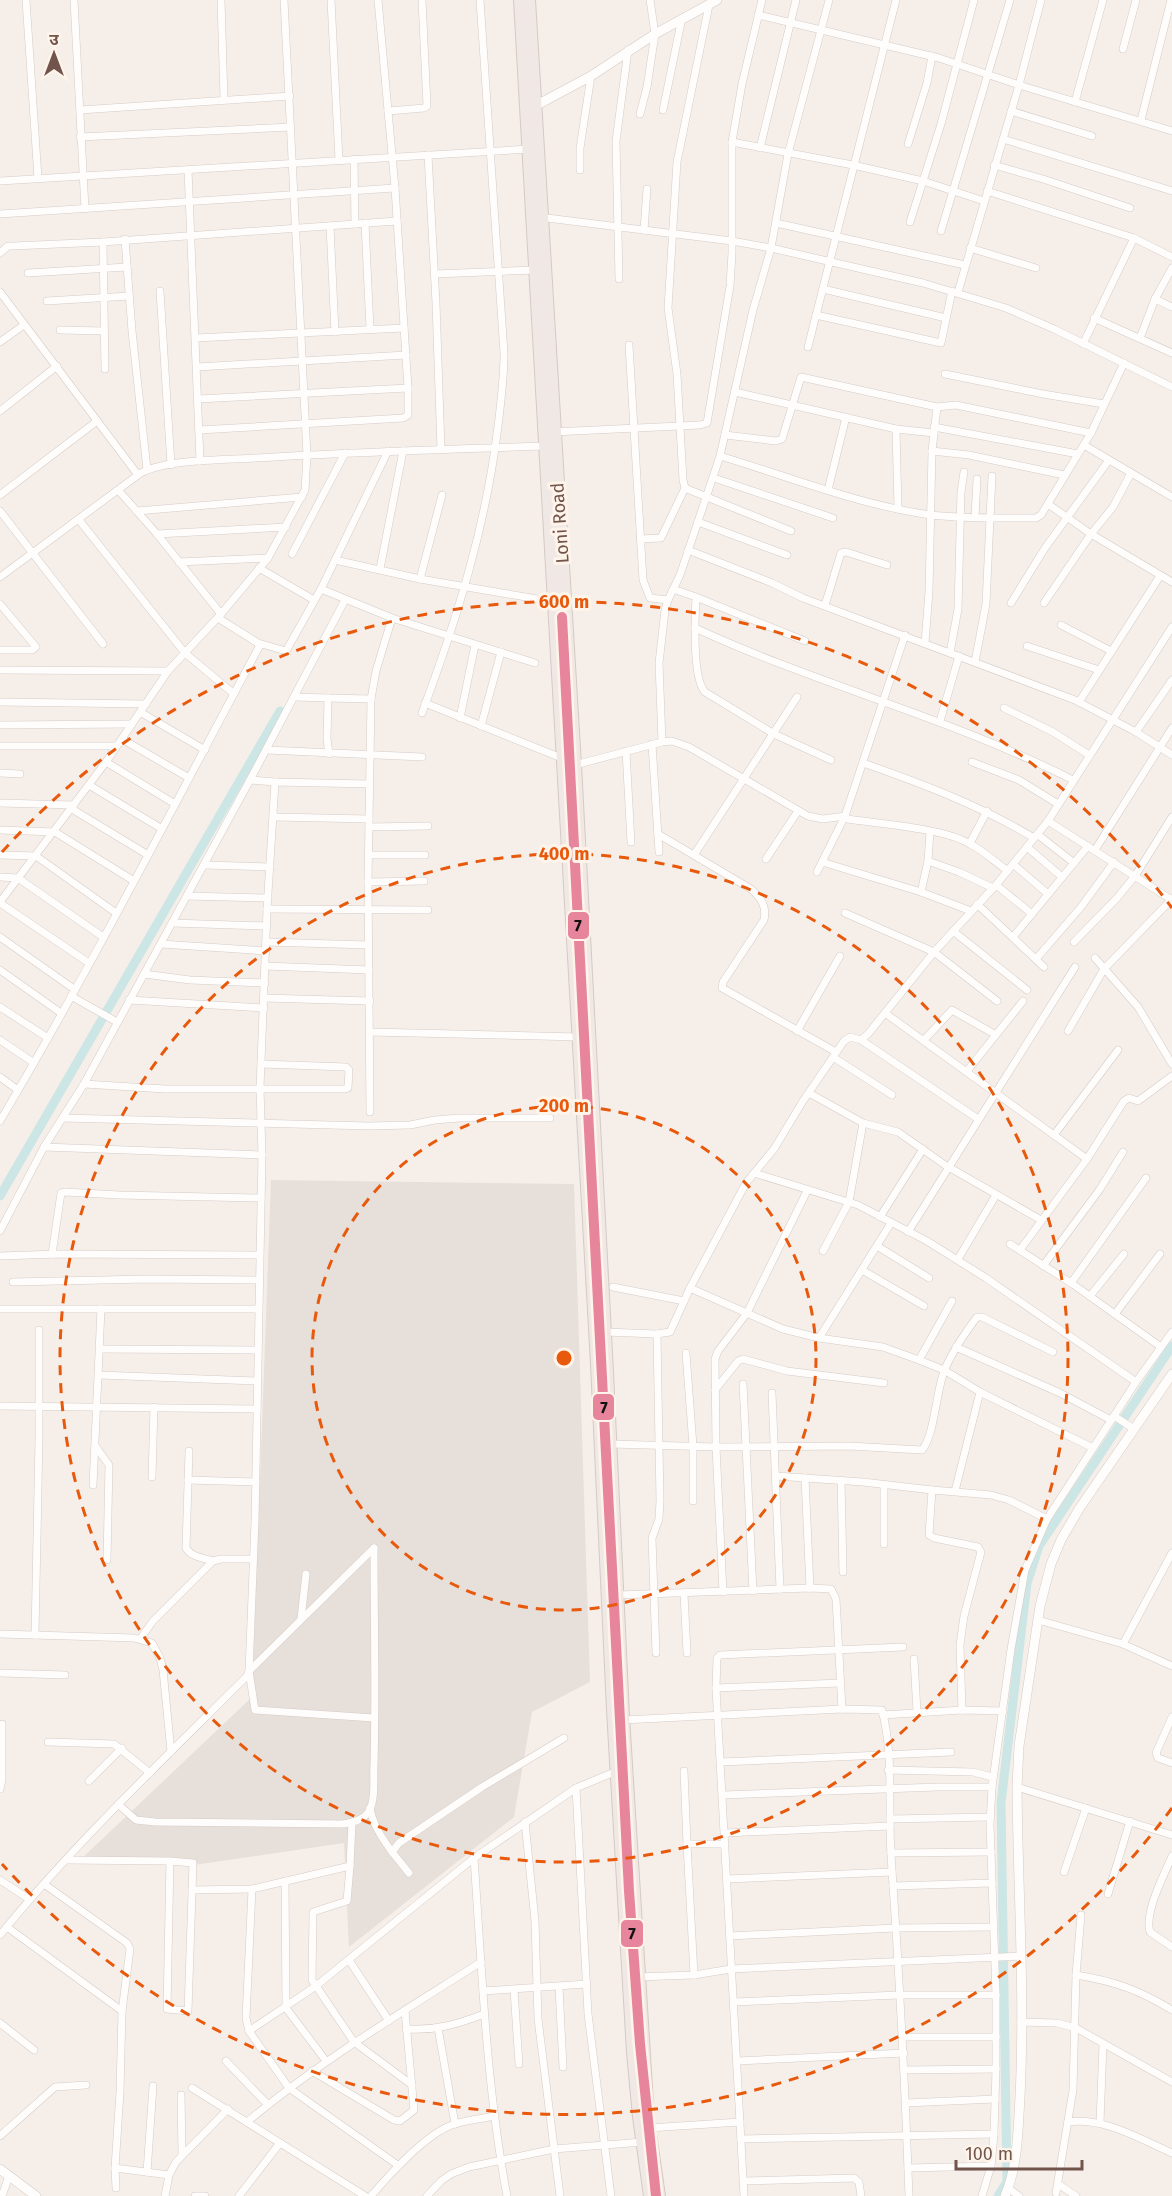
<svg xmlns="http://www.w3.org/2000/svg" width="1172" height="2196" font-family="'Fira Sans','Noto Sans Devanagari',sans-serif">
  <rect width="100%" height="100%" fill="#f6efe9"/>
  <polygon fill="#e7dfda" points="271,1180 574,1184 590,1682 532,1712 514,1817 349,1947 344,1843 194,1865 78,1862 252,1697"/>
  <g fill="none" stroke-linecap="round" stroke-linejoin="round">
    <g stroke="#cce5e5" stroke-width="9">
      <polyline points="0,1196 280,711"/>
      <polyline points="998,2196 1007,2182 1001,1803 1027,1583 1039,1546 1172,1346"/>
    </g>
    <defs>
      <g id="minor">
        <polyline points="26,0 38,178"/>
        <polyline points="74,0 85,209"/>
        <polyline points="221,0 224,99"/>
        <polyline points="331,0 339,160"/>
        <polyline points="709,5 677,162 668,308 677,374 683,480 685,488 692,491 791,531"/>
        <polyline points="758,15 939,58 1019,85 1172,131"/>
        <polyline points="1123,49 1136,0"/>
        <polyline points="1075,102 1103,0"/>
        <polyline points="80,110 290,96"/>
        <polyline points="663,110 682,18"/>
        <polyline points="388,111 424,108 427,106 422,0"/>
        <polyline points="1011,111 1092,136"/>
        <polyline points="640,114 647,87 655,34 650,0"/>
        <polyline points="1141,120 1171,0"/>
        <polyline points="80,137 291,127"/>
        <polyline points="1003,139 1172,191"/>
        <polyline points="732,142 853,165 923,181 984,201"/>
        <polyline points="908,144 927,83 932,56"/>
        <polyline points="760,148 796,0"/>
        <polyline points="428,155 436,303 441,449"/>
        <polyline points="354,159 355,224"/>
        <polyline points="994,165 1043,179 1130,208"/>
        <polyline points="188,170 200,461"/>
        <polyline points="580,170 580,148 591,76"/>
        <polyline points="0,181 529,149"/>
        <polyline points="987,191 1134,238"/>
        <polyline points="0,214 395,188"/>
        <polyline points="539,217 732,241 771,248 923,283 1006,308 1054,329 1172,387"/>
        <polyline points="910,222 941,124 974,0"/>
        <polyline points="365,223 370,329"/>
        <polyline points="776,223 965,265"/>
        <polyline points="330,226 335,332"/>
        <polyline points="644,230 647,189"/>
        <polyline points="941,231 1010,0"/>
        <polyline points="125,239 132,331 147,469"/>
        <polyline points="103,242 105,369"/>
        <polyline points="970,248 1036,268"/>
        <polyline points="0,253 8,246 13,246 103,242 397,221"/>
        <polyline points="28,273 127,267"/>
        <polyline points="435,274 536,270"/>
        <polyline points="619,279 616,141 628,50"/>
        <polyline points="823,289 946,318"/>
        <polyline points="160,291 171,465"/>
        <polyline points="0,292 138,475"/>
        <polyline points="958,292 1019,85 1041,0"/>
        <polyline points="1155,299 1172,307"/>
        <polyline points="47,301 129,296"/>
        <polyline points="816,315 941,343 952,291"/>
        <polyline points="1094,318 1172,353"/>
        <polyline points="60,330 104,331"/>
        <polyline points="196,338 404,328"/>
        <polyline points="1140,338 1155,299 1172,268"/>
        <polyline points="0,342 24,325"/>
        <polyline points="1083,344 1134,238 1172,257"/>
        <polyline points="629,345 643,580 650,598 668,600"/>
        <polyline points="808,347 896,0"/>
        <polyline points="197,367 406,355"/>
        <polyline points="945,374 1043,394 1104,404"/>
        <polyline points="735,392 896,429 934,433"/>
        <polyline points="198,399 408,388"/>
        <polyline points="937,407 956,405 1091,433"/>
        <polyline points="0,411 57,366"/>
        <polyline points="934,427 1078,454"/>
        <polyline points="896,429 898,509"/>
        <polyline points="199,430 403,418 408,415 408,388 395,188 378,0"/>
        <polyline points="553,432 700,425 707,423 730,286 732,253 732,142 742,84 762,0"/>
        <polyline points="725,435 776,441 782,439 801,377 937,407 932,451 929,592 925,643"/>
        <polyline points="1084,445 1172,497"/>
        <polyline points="388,451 321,589 392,618 535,663"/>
        <polyline points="932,451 969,455 1064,475"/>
        <path d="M720 456C790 477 859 505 931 515 966 519 1002 518 1036 518L1041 515 1091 433 1124 363"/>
        <polyline points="714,478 833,518"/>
        <polyline points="828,490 846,417"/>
        <polyline points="119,491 157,534 221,614"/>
        <polyline points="0,495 97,421"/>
        <polyline points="1048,504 1091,534 1172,582"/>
        <polyline points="0,511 103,644"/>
        <polyline points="137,511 302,497"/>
        <polyline points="975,517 977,479"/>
        <polyline points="79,520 185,653 234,694"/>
        <polyline points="698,522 787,555"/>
        <polyline points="157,534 286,527"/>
        <polyline points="640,539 661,538 685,488"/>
        <polyline points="688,550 772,583 803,598 1075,700 1136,732 1172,755"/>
        <polyline points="292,554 345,453"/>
        <polyline points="335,560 420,579 555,602"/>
        <polyline points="179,562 268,558"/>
        <polyline points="259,568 314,600"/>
        <polyline points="380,569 403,451"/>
        <path d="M0 577 138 475C161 459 225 460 255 458 352 452 449 449 547 446"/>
        <polyline points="420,579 442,495"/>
        <path d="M673 589 696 597C695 617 692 678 705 692L774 734 831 760"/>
        <polyline points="696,597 805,641"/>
        <polyline points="1011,603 1045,548 1109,460"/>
        <polyline points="1044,603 1091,534 1113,507 1131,473"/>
        <polyline points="0,604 36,647 32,650 0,650"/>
        <polyline points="825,605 841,553 846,552 887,565"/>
        <polyline points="218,618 258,643 286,651 321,589"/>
        <polyline points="1061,625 1111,651"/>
        <path d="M695 628C818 685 951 718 1073 780"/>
        <path d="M905 635 845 816 848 819C880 824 944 828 970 844 984 851 995 862 1008 871"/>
        <polyline points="1027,646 1099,670"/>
        <polyline points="950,653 958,609 961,492 964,472"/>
        <polyline points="975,662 986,604 992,476"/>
        <polyline points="0,670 168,671"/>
        <polyline points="294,697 328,698 327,739 329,754"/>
        <polyline points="328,698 371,699"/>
        <polyline points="0,702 146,704"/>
        <polyline points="1079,702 1160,576"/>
        <polyline points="425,703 564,759"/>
        <polyline points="1004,708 1053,732 1089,755"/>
        <polyline points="140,712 205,750"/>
        <path d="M422 713C457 619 486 526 498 426 501 402 504 377 504 353L480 0"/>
        <polyline points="460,718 475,645"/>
        <polyline points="940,721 959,656"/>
        <polyline points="0,725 132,724"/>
        <polyline points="481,726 501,652"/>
        <polyline points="1136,732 1172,680"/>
        <polyline points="122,739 189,778"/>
        <polyline points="662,742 659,663 665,610 668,600 680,575 720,456 753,310 771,248 788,154 829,0"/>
        <polyline points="652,744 659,852"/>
        <polyline points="0,746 116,746"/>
        <polyline points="267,750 422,757"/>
        <polyline points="626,751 631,842"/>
        <polyline points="106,762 175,804"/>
        <polyline points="972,762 1019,780 1058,804"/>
        <path d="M863 763C923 784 979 805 1034 838"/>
        <polyline points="575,765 662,742 672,741 689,747 808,816 823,819 845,816"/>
        <polyline points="0,773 20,774"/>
        <polyline points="250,780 275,782"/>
        <polyline points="369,784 275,782 267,909 260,1088 262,1155 255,1521 249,1671 255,1710 374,1718"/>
        <polyline points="89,785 162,829"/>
        <polyline points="0,803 74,805"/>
        <polyline points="72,809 148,855"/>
        <polyline points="274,817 369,819"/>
        <polyline points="1048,821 1172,900"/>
        <polyline points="369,827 428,826"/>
        <polyline points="0,830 55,832 134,881"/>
        <path d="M658 834 751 889C761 898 767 906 764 920L723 982 722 988 836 1052"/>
        <polyline points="1037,834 1074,863"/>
        <polyline points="970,843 987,811"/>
        <polyline points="1027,847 1062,877"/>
        <polyline points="1095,850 1172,728"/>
        <polyline points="0,855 36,856 116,913"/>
        <polyline points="369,855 425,855"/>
        <polyline points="694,855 797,697"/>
        <polyline points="766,859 798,811"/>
        <polyline points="928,861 959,872 993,888"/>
        <polyline points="822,862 921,892 971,911"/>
        <polyline points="1013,864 1048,894"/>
        <polyline points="204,865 270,867"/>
        <polyline points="817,872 845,816"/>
        <polyline points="0,877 18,878 103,937"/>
        <polyline points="368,882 424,881"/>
        <polyline points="996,885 1032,914"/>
        <polyline points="921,892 928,861 930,832"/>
        <polyline points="187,896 268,898"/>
        <polyline points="0,902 106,762 168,671 221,614 268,558 305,490 307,455 284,0"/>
        <polyline points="0,903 89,963"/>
        <polyline points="977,904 1044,967"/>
        <polyline points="267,909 428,910"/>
        <polyline points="845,913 934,952 997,1001"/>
        <polyline points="172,923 267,926"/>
        <polyline points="953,931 1027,990"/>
        <polyline points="0,937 74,989"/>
        <polyline points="1013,937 1088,846"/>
        <polyline points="266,942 369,945"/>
        <polyline points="1074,942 1117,898 1135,876 1172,817"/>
        <polyline points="161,944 266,951"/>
        <polyline points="1095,958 1138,1007 1172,1064"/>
        <polyline points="1036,959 1081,907 1114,862"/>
        <polyline points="265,966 369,970"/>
        <polyline points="0,970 61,1013"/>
        <polyline points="144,974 190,980 265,983"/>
        <polyline points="71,996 117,1022"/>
        <polyline points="264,998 370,1001"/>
        <polyline points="129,1000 264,1008"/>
        <polyline points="0,1007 48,1038"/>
        <polyline points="885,1013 1087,1159"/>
        <polyline points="797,1031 840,956"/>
        <polyline points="1068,1031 1104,969 1172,899"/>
        <polyline points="370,1032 579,1037"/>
        <polyline points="0,1040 34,1063"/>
        <polyline points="861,1040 978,1119"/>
        <polyline points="924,1040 952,1010 996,1035"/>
        <polyline points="833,1057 892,1095"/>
        <polyline points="967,1071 1023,1001"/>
        <polyline points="0,1077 18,1090"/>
        <polyline points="84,1084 165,1089 344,1089 348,1088 349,1070 346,1067 261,1064"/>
        <polyline points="809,1093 863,1123"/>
        <polyline points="370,1112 368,882 371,699 376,671 392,618"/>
        <polyline points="63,1118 369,1126 410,1125 435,1120 459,1118 550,1118"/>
        <path d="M0 1121C92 966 174 805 259 647L258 643"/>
        <polyline points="1054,1135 1118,1050"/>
        <polyline points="44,1147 262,1155"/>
        <polyline points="754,1173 858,1205 927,1241 986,1278 1136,1382"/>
        <polyline points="880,1217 923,1149"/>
        <polyline points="0,1231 44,1147 84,1084 250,780 345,600"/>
        <polyline points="908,1232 1075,967"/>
        <polyline points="1010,1244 1074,1285 1161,1347"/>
        <polyline points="877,1246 929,1278"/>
        <polyline points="1020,1250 1087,1159 1124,1101 1129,1098 1138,1101 1172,1076"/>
        <polyline points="823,1251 849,1202 863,1123 898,1132 945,1165 1041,1220"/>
        <polyline points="52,1254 61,1193 65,1192 119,1195 261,1198"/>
        <polyline points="0,1256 58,1254 259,1255"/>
        <polyline points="958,1259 996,1195"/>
        <polyline points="1043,1266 1100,1189 1123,1152"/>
        <polyline points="862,1270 924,1306"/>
        <polyline points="13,1282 147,1279 258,1280"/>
        <polyline points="1071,1283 1146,1178"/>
        <polyline points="613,1287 684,1301"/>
        <polyline points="690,1288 783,1329 819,1338 883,1347 919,1360 944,1370 980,1392 1093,1448"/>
        <polyline points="1090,1296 1124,1254"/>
        <polyline points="0,1309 258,1309"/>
        <polyline points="1115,1314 1160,1254"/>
        <polyline points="605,1332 657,1334 670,1332 690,1288 746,1183 774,1149 803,1101 844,1041 850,1037 861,1040 868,1034 934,952 996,885 1048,821 1172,627"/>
        <polyline points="819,1338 891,1223"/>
        <polyline points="956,1347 1060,1393 1111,1420"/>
        <polyline points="100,1349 257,1350"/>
        <polyline points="686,1353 693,1446 693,1501"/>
        <polyline points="919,1360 952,1301"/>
        <polyline points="99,1375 257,1381"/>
        <polyline points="743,1384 753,1591"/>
        <polyline points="715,1390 738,1361 743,1359 787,1371 884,1383"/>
        <polyline points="772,1393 780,1589"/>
        <polyline points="0,1406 257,1409"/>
        <polyline points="1114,1416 1134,1429"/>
        <path d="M611 1444 716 1447 849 1446 922 1450C935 1435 936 1389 945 1369 953 1350 965 1333 977 1317H982L1053 1352"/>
        <polyline points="96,1447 109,1465 107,1560"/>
        <path d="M189 1451 186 1548C191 1557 204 1558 213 1561"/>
        <polyline points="776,1476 863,1482 932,1490"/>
        <polyline points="152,1477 154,1407"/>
        <polyline points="805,1478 810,1588"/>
        <polyline points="188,1480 256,1482"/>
        <polyline points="841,1481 843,1572"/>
        <polyline points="93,1485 101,1309"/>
        <polyline points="955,1491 980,1392"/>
        <polyline points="884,1544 884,1485"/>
        <polyline points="723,1592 716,1447 715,1359 718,1351 747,1313 807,1191"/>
        <polyline points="684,1594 687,1653"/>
        <polyline points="618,1595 810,1588 831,1589 836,1599 842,1709"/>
        <polyline points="301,1619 306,1574"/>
        <polyline points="1038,1620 1123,1644 1172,1666"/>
        <polyline points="0,1634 134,1638 152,1643 160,1658 163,1670 171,1752"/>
        <polyline points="35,1635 39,1439 39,1330"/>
        <polyline points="140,1639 153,1621 213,1561 221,1559 253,1559"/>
        <polyline points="1123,1644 1172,1553"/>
        <polyline points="656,1653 652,1538 659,1519 660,1501 657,1334"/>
        <polyline points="914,1659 917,1712"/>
        <polyline points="0,1673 65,1675"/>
        <polyline points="716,1688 840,1683"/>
        <polyline points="962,1710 960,1645 964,1616 981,1552 978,1547 934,1538 929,1535 932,1490 991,1495 1009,1500 1047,1519"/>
        <polyline points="883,1715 962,1710 1003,1711"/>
        <polyline points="1172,1717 1156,1753 1158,1758 1172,1763"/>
        <path d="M623 1720 842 1709 882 1710C894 1754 888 1809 891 1855 899 1969 905 2082 909 2196"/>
        <polyline points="48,1742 114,1744 150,1773"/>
        <polyline points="721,1762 951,1752"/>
        <polyline points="888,1770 973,1772 992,1777"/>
        <polyline points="684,1771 687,1844"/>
        <polyline points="89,1781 122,1748"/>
        <polyline points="1017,1787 1172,1835"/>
        <polyline points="576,1788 588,2014 611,2196"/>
        <polyline points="0,1789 2,1779 2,1724"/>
        <polyline points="723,1795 937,1787 992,1787"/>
        <path d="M119 1805 136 1820 155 1822 341 1824C351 1823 363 1821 369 1811 376 1799 373 1779 374 1765 376 1693 374 1620 374 1548"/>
        <path d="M370 1808C373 1825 382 1838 392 1852"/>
        <polyline points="890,1819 990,1817"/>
        <polyline points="525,1822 535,1921 538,2019 560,2196"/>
        <polyline points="725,1833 890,1826"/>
        <polyline points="891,1853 991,1852"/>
        <path d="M1172 1856C1164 1875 1144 1913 1150 1932L1172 1947"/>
        <path d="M474 1858C482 1971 486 2084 507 2196"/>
        <polyline points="66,1860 170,1861 167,2009 188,2011 193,1863 170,1861"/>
        <polyline points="350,1866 347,1901 313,1912 312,1980 354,2042 412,2085"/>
        <polyline points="1064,1872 1086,1808"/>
        <polyline points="409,1873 392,1852 399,1843 482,1787 564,1738"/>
        <polyline points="727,1879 892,1872"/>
        <polyline points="0,1880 29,1899"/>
        <polyline points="285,1881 286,2008 326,2061"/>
        <polyline points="44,1884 127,1943 130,1949 122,2011 120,2092 115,2168 116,2188"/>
        <polyline points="893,1886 992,1883"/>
        <polyline points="252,1889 246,2018 249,2031 289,2088 399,2166"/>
        <polyline points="192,1890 252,1889 350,1866 352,1822"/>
        <polyline points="1108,1894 1130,1821"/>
        <polyline points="7,1927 122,2011"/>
        <path d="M0 1935C75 1843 163 1760 247 1676L249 1671 374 1548"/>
        <polyline points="730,1936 895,1928 994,1927"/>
        <polyline points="349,1960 389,2021"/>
        <polyline points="694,1975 687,1844 725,1844"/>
        <path d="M1076 1975C1114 1981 1139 1990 1172 2010"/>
        <polyline points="637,1977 694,1975 731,1969 1021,1956"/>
        <polyline points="559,1987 563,2067"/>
        <polyline points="514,1990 519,2064"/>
        <polyline points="483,1991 587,1984"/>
        <polyline points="734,2002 899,1995 996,1995"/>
        <polyline points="1021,2022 1057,2023 1076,2028 1172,2082"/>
        <polyline points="0,2023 34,2050"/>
        <polyline points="438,2028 455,2124"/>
        <path d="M406 2029C435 2031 458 2024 484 2014"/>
        <polyline points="249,2031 316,1986 474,1858 576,1788 617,1771"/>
        <polyline points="903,2037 996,2037"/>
        <polyline points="226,2061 268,2105"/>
        <polyline points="738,2061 904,2053"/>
        <polyline points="904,2070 996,2069"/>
        <polyline points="312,2071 394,2120 400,2121 414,2110 405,2011"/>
        <polyline points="192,2088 365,2196"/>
        <polyline points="181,2095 182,2154"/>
        <polyline points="906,2103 995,2099"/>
        <path d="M247 2122C320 2061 401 2013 481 1962"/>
        <path d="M1068 2122C1104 2117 1140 2139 1172 2153"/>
        <polyline points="1100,2123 1103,2044"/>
        <polyline points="649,2128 740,2122"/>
        <polyline points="0,2136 55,2087 86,2085"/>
        <polyline points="741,2139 994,2134"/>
        <polyline points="115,2168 169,2175"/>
        <polyline points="908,2168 991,2166"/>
        <polyline points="147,2172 153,2086"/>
        <polyline points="744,2181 854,2178 859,2182 861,2196"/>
        <polyline points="1058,2184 1076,2196"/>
        <polyline points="1008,2188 1019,2196"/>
        <polyline points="1056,2193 1073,2090 1076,1975 1081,1915"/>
        <polyline points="2,2196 9,2176"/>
        <polyline points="165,2196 169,2175 176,2162 228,2109"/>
        <polyline points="195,2196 205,2196"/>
        <polyline points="239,2196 280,2143"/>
        <path d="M371 2196C390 2174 426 2134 452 2125 465 2120 481 2119 494 2116"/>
        <polyline points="427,2196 441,2181 451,2174 469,2167 554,2149 643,2142"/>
        <polyline points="744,2196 716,1688 717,1658 720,1655 903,1647"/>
        <polyline points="982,2196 991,2166 994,2134 996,2069 996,1995 990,1824 992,1787 1011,1649 1025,1570 1047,1519 1136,1382 1172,1332"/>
      </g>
      <g id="tertiary">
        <polyline points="535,106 591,76 655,34 717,0"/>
        <polyline points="0,2169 36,2196"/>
        <path d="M1005 2196C1018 2166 1018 2129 1020 2097 1025 1994 1018 1891 1017 1787L1019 1746 1040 1606 1051 1564 1061 1540 1079 1509 1172 1374"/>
      </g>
      <g id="trunk">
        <polyline points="520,0 597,1364 613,1710 633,2052 639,2117 650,2196"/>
        <polyline points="529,0 575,765 607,1372 623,1716 648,2120 659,2196"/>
      </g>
    </defs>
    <use href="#minor" stroke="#d4cbc6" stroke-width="8"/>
    <use href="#tertiary" stroke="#d4cbc6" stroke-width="10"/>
    <use href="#trunk" stroke="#d4cac5" stroke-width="14"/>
    <use href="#minor" stroke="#fefdfc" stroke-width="7"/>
    <use href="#tertiary" stroke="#fefdfc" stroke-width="9"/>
    <use href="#trunk" stroke="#f0e8e4" stroke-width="12"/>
    <defs>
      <polyline id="metro-1" points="562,617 629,1891 640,2044 656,2196"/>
    </defs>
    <use href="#metro-1" stroke="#fef4ea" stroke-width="15"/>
    <use href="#metro-1" stroke="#e7859d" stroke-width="10"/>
  </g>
  <g fill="none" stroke="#e8590c" stroke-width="3" stroke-dasharray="10 8">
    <circle cx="564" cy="1358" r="252"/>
    <circle cx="564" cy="1358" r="504"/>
    <path d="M1172 1808A756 756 0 0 1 2 1864M2 852A756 756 0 0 1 1172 908"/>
  </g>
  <g text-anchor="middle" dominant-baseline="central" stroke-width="6" stroke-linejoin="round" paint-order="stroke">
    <g font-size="18" fill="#71544b" stroke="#fef4ea">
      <text transform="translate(560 523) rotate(-94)">Loni Road</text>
    </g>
  </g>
  <circle cx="564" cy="1358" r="9" fill="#e8590c" stroke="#fef4ea" stroke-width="3"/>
  <g font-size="18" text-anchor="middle" font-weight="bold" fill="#e8590c" stroke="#fef4ea" stroke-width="6" stroke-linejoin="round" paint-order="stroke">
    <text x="564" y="608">600 m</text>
    <text x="564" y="860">400 m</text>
    <text x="564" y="1112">200 m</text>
  </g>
  <g stroke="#fef4ea" stroke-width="2">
    <rect x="567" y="911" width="23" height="29" rx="6" fill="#e7859d"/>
    <rect x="592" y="1393" width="23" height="28" rx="6" fill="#e7859d"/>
    <rect x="620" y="1919" width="24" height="29" rx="6" fill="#e7859d"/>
  </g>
  <g font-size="16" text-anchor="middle" font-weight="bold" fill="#111">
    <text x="578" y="931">7</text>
    <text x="604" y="1413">7</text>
    <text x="632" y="1939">7</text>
  </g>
  <g transform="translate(54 54)" stroke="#fef4ea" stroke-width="4.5" paint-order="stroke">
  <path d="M0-4.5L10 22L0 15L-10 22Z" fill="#71544b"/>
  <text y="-9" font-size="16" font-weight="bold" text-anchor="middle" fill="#71544b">उ</text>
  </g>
  <path d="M956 2160v9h126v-9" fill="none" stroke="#71544b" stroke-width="3"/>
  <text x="965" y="2160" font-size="18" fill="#71544b" stroke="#fef4ea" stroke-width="4.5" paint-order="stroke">100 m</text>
</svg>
